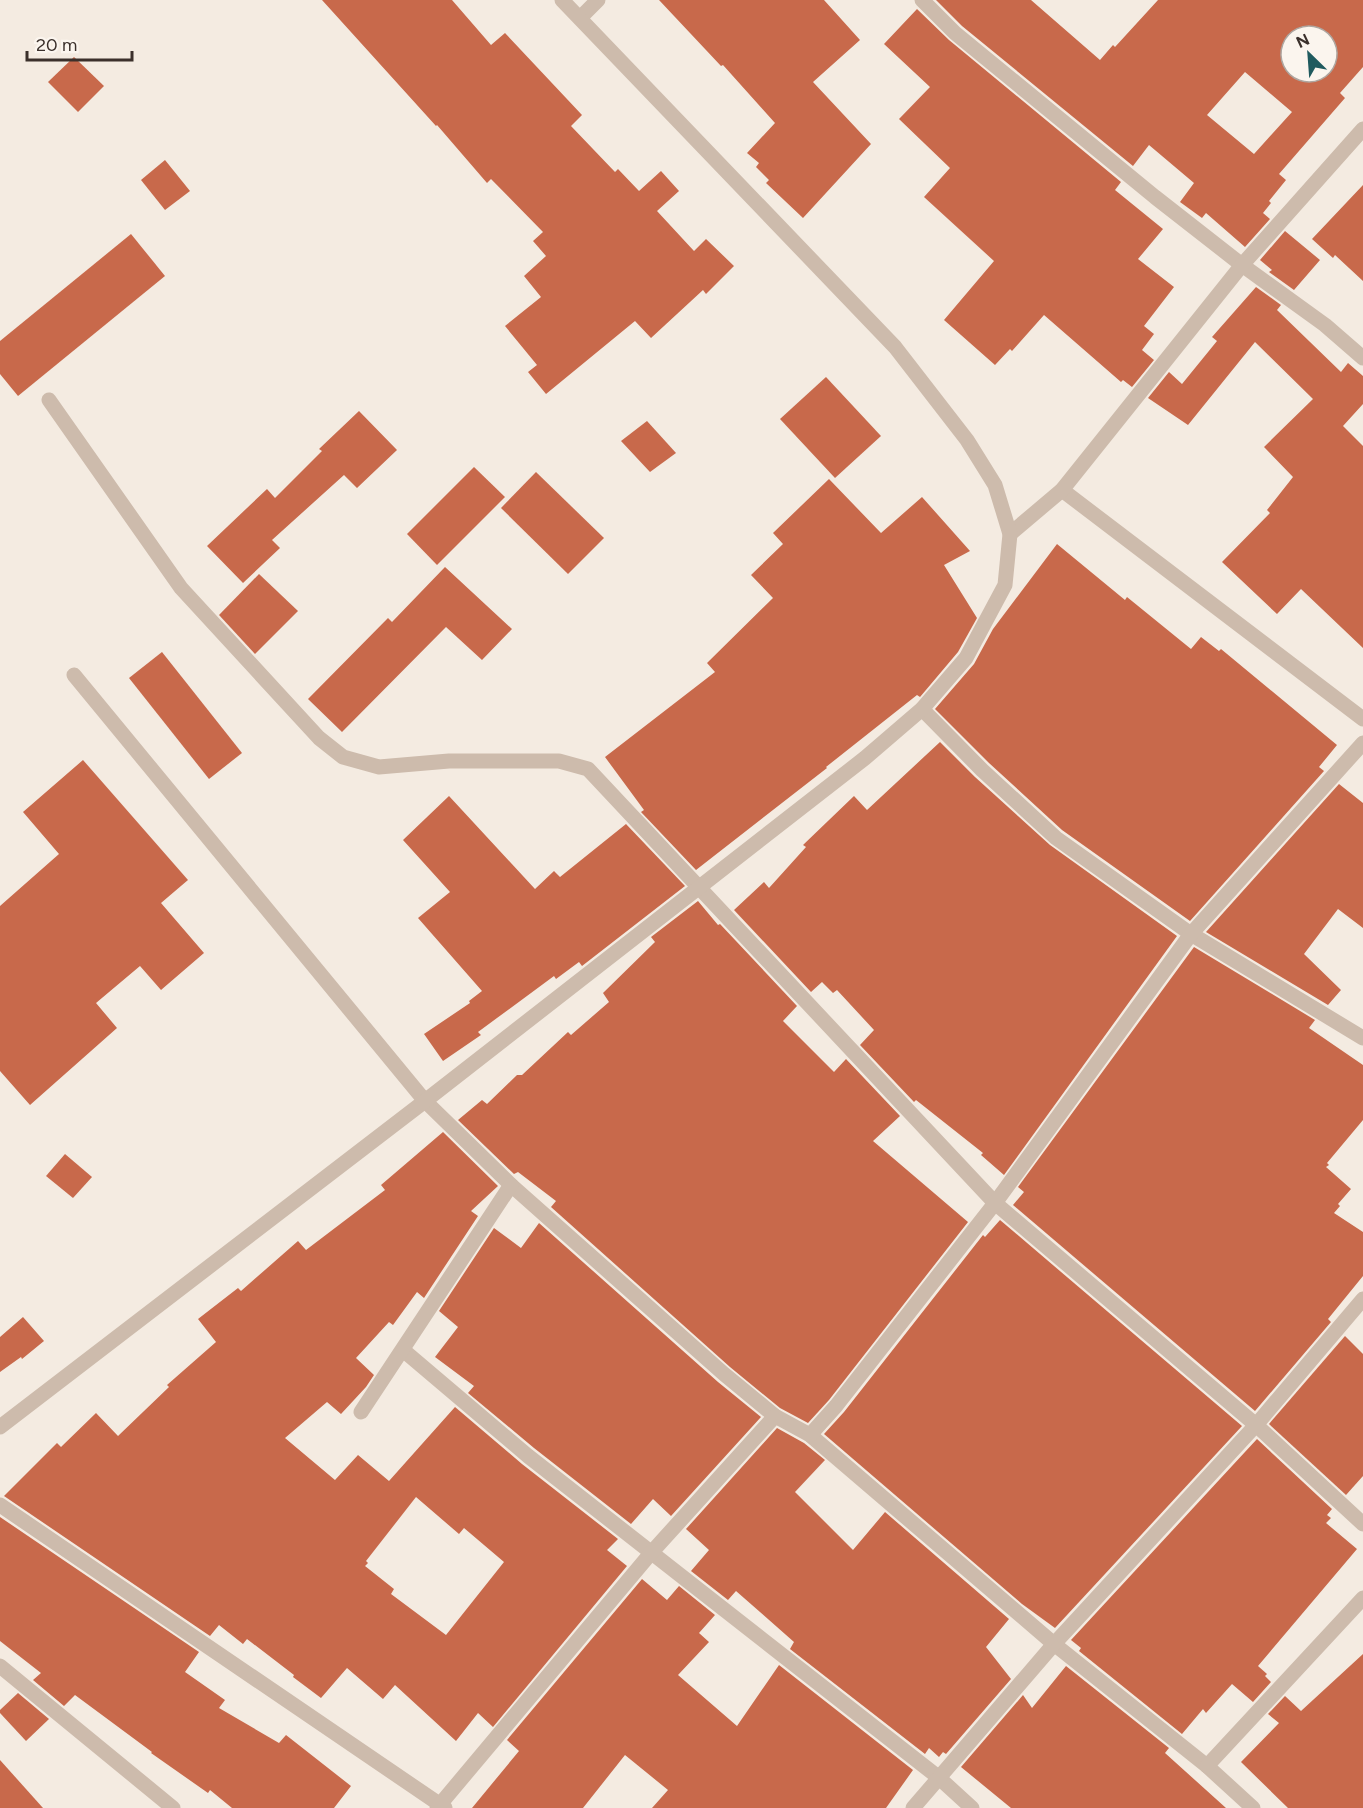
<svg xmlns="http://www.w3.org/2000/svg" width="1363" height="1808" font-family="Figtree,sans-serif">
  <rect width="100%" height="100%" fill="#f4ebe1"/>
  <g fill="#c8694b" fill-rule="evenodd">
    <polygon points="322,0 452,0 491,45 505,33 582,115 571,126 615,172 618,169 639,191 661,171 679,191 657,211 694,251 706,239 734,266 706,294 703,290 651,338 635,321 546,394 528,372 537,365 505,326 541,297 524,276 546,256 533,241 543,232 491,179 487,183 437,125 436,126"/>
    <polygon points="659,0 824,0 860,40 813,82 871,144 803,218 766,183 769,180 756,167 759,163 747,153 775,123 723,65 721,66"/>
    <path d="M936 0H1031L1100 60 1113 45 1115 47 1158 0H1363V67L1340 93 1345 98 1279 174 1286 180 1269 201 1271 203 1263 213 1270 219 1245 247 1206 213 1202 218 1180 202 1194 183 1149 145 1133 166 962 26ZM1291 36H1327V72H1291ZM1245 72 1292 112 1254 154 1207 115Z"/>
    <polygon points="917,9 949,40 1121,182 1115,190 1163,229 1138,259 1174,287 1144,326 1154,334 1142,350 1154,360 1132,387 1123,380 1121,382 1044,315 1012,351 1010,349 995,365 944,320 994,261 924,197 950,168 899,119 930,87 884,44"/>
    <polygon points="74,57 104,86 78,112 48,82"/>
    <polygon points="165,160 190,191 165,210 141,180"/>
    <polygon points="1363,185 1363,281 1335,255 1333,258 1312,239"/>
    <polygon points="1285,231 1320,260 1294,290 1269,272 1272,270 1260,260"/>
    <polygon points="131,234 165,276 18,396 0,374 0,341"/>
    <polygon points="1256,287 1281,305 1277,310 1341,372 1348,363 1363,376 1363,404 1343,426 1363,446 1363,648 1301,589 1277,614 1222,562 1270,513 1267,510 1293,477 1264,447 1313,399 1255,342 1188,425 1148,398 1169,372 1182,384 1217,341 1212,337"/>
    <polygon points="826,377 881,436 835,478 780,419"/>
    <polygon points="359,411 397,450 357,488 344,475 272,540 280,548 243,583 207,546 267,489 275,498 322,451 319,449"/>
    <polygon points="647,421 676,453 650,472 621,441"/>
    <polygon points="474,467 505,497 437,565 407,534"/>
    <polygon points="536,472 604,538 568,574 501,508"/>
    <polygon points="829,479 881,533 922,497 970,551 944,565 977,618 958,652 920,697 917,695 826,767 827,768 696,870 641,812 644,810 605,757 715,672 707,663 773,598 751,575 783,544 773,533"/>
    <polygon points="1057,544 1125,600 1127,597 1191,649 1201,637 1219,651 1221,649 1337,745 1319,767 1324,771 1190,921 1062,830 989,763 935,709 974,664 993,629"/>
    <polygon points="445,567 512,629 482,660 446,627 342,732 308,699 388,618 392,622"/>
    <polygon points="259,574 298,611 255,654 219,615"/>
    <polygon points="162,652 242,753 209,779 129,678"/>
    <polygon points="940,742 975,777 1050,845 1177,936 1004,1175 981,1155 983,1153 916,1100 914,1102 860,1045 874,1030 837,990 833,993 822,982 811,992 734,910 764,882 769,888 806,847 803,845 854,796 867,810"/>
    <polygon points="83,760 188,880 161,903 204,953 161,990 140,966 96,1003 117,1028 30,1105 0,1071 0,906 59,854 23,812"/>
    <polygon points="1339,784 1363,803 1363,928 1338,909 1304,954 1341,990 1328,1005 1206,932"/>
    <polygon points="449,796 535,889 554,871 560,877 626,824 685,886 582,966 579,962 556,979 554,976 478,1032 481,1035 443,1061 424,1034 470,1003 469,1001 482,991 418,918 450,892 403,840"/>
    <polygon points="698,901 718,925 720,924 797,1006 783,1021 834,1072 846,1059 900,1116 873,1141 968,1222 829,1400 808,1423 780,1408 730,1367 551,1207 556,1201 518,1172 514,1174 458,1120 482,1100 487,1104 517,1075 522,1075 568,1032 571,1035 609,1002 603,993 655,942 651,937"/>
    <polygon points="1194,947 1315,1020 1309,1028 1363,1065 1363,1120 1327,1163 1329,1165 1326,1167 1351,1189 1338,1204 1340,1206 1334,1213 1363,1232 1363,1276 1328,1319 1331,1322 1255,1411 1013,1205 1024,1192 1018,1187"/>
    <path d="M443 1132 498 1186 471 1211 478 1216 424 1298 417 1292 393 1325 389 1322 356 1358 374 1375 366 1387 341 1414 327 1402 285 1438 335 1480 358 1455 389 1481 455 1407 522 1464 618 1539 607 1550 627 1566 493 1727 478 1713 456 1741 395 1685 383 1699 347 1668 321 1698 293 1677 294 1675 247 1639 243 1644 219 1625 210 1636 4 1496 57 1443 61 1447 96 1413 118 1436 169 1387 167 1385 216 1342 198 1319 238 1288 241 1291 298 1241 306 1250 385 1190 381 1185ZM416 1497 459 1534 464 1528 504 1562 446 1635 391 1594 394 1589 365 1566 368 1563 366 1561Z"/>
    <polygon points="65,1154 92,1177 73,1198 46,1176"/>
    <polygon points="1000,1220 1242,1426 1055,1628 1022,1604 824,1434 844,1412 983,1235 985,1237"/>
    <polygon points="539,1223 718,1382 761,1417 671,1516 653,1499 631,1524 534,1448 468,1393 474,1386 435,1357 458,1327 439,1311 494,1228 521,1248"/>
    <polygon points="23,1317 44,1341 22,1359 21,1357 0,1372 0,1337"/>
    <polygon points="1345,1336 1363,1354 1363,1476 1346,1495 1269,1424"/>
    <polygon points="777,1428 804,1443 825,1460 795,1492 853,1550 885,1512 1009,1619 986,1647 1011,1679 946,1754 943,1752 939,1757 929,1748 925,1754 790,1649 794,1642 736,1591 728,1600 691,1571 709,1550 686,1529"/>
    <polygon points="1257,1439 1332,1509 1327,1515 1331,1518 1326,1523 1357,1549 1258,1666 1267,1674 1265,1676 1271,1682 1253,1702 1232,1684 1206,1713 1203,1709 1182,1734 1079,1651 1081,1648 1071,1640"/>
    <polygon points="0,1517 199,1652 185,1672 225,1700 219,1708 279,1743 286,1735 351,1786 334,1808 232,1808 210,1790 208,1793 151,1753 152,1752 75,1695 64,1706 33,1680 41,1673 0,1641"/>
    <polygon points="642,1579 667,1600 679,1586 715,1615 699,1633 709,1642 678,1675 737,1726 779,1665 913,1770 886,1808 652,1808 668,1790 625,1755 583,1808 472,1808 519,1751 507,1740"/>
    <polygon points="1363,1654 1363,1808 1288,1808 1241,1762 1279,1723 1268,1714 1285,1696 1301,1711"/>
    <polygon points="1066,1666 1169,1748 1165,1753 1226,1808 1011,1808 961,1767 1023,1695 1032,1708"/>
    <polygon points="18,1693 49,1719 26,1741 0,1713 0,1710"/>
    <polygon points="0,1760 43,1808 0,1808"/>
  </g>
  <g fill="none" stroke-linecap="round" stroke-linejoin="round">
    <polyline stroke="#cdbbac" stroke-width="15" points="74,675 425,1101"/>
    <g stroke="#cdbbac" stroke-width="15">
      <polyline points="922,0 955,33 1155,197 1242,265 1325,325 1363,358"/>
      <polyline points="580,18 598,0"/>
      <polyline points="49,400 181,588 319,738 343,757 379,767 449,761 559,761 588,769 995,1203 1256,1425 1363,1524"/>
      <polyline points="1062,490 1363,719"/>
      <polyline points="922,709 982,770 1056,838 1191,934 1363,1038"/>
      <polyline points="425,1101 511,1185 724,1374 775,1416 810,1435 1054,1644 1207,1766 1253,1808"/>
      <polyline points="403,1350 528,1456 938,1777 972,1808"/>
      <polyline points="361,1412 511,1185"/>
      <polyline points="810,1435 836,1406 995,1203 1191,934 1363,743"/>
      <polyline points="0,1505 445,1808"/>
      <polyline points="0,1666 173,1808"/>
      <polyline points="1207,1766 1363,1598"/>
      <polyline points="437,1808 651,1553 775,1416"/>
      <polyline points="913,1808 1054,1644 1256,1425 1363,1299"/>
    </g>
    <g stroke="#cdbbac" stroke-width="15">
      <polyline points="1010,534 1062,490 1242,265 1363,129"/>
      <polyline points="0,1427 425,1101 865,758 922,709 966,658 1005,585 1010,534 995,485 967,440 895,347 562,0"/>
    </g>
  </g>
  <g transform="translate(1309 54) rotate(335)"><circle r="28" fill="#fbf5ee" stroke="#aea6a0" stroke-width="1.5"/>
  <path d="M0-4.5L10 22L0 15L-10 22Z" fill="#1f5a5e"/>
  <text y="-9" font-size="16" font-weight="bold" text-anchor="middle" fill="#3b302b">N</text>
  </g>
  <path d="M27 51v9h105v-9" fill="none" stroke="#3b302b" stroke-width="3"/>
  <text x="36" y="51" font-size="18" fill="#3b302b" stroke="#fbf5ee" stroke-width="4.5" paint-order="stroke">20 m</text>
</svg>
